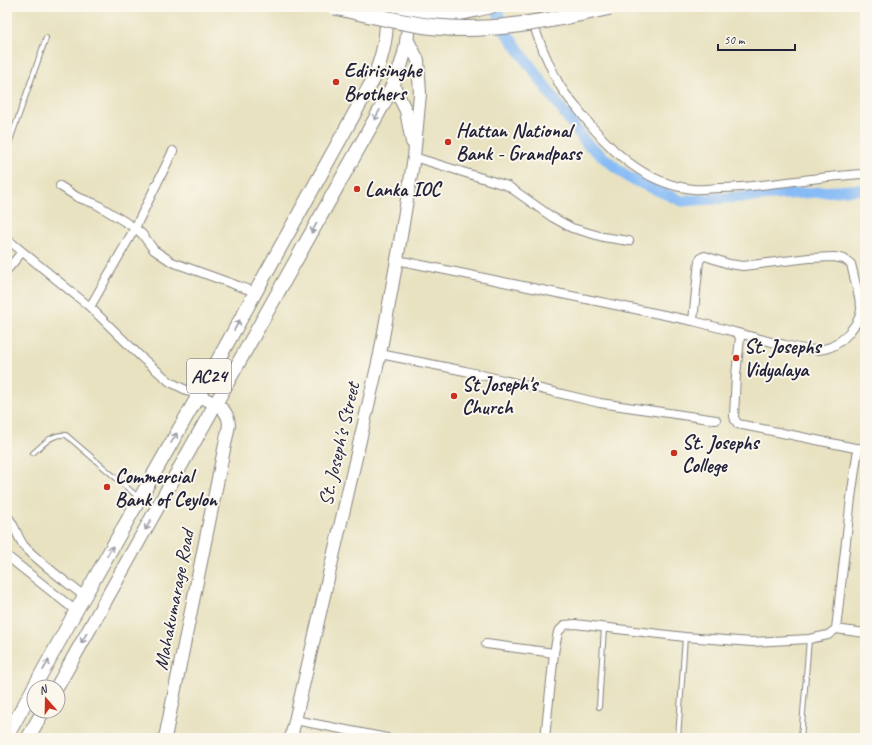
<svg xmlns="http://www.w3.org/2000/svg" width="872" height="745" font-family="Caveat,sans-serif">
  <rect width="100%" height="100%" fill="#fbf7ec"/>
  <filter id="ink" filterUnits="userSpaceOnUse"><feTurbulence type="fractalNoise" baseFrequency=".025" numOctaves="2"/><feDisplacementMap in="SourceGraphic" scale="8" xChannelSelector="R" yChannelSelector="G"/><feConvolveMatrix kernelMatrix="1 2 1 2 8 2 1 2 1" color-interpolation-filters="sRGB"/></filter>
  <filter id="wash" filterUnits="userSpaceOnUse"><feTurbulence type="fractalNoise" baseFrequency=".012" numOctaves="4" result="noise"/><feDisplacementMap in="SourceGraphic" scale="16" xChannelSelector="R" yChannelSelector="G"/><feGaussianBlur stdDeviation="0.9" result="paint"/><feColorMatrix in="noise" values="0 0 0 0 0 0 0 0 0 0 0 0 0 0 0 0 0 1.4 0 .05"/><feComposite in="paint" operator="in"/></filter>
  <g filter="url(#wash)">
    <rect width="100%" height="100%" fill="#e8e2c1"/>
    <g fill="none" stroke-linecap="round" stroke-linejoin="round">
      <polyline stroke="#87bbf5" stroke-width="11" points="496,7 505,31 586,143 629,178 682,201 865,189"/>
    </g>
  </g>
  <g filter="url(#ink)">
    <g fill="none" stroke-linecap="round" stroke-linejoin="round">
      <defs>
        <g id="lane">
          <polyline points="7,149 46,38"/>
          <path d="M33 453C43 445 52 433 66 435L138 497"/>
          <polyline points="599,707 604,628"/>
          <polyline points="678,738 685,637"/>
          <polyline points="801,738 809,639"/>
        </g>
        <g id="street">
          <path d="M532 20C539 42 548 63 559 84 564 93 571 101 577 108 606 147 643 184 693 189 702 190 711 188 720 188 769 187 816 176 865 174"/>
          <polyline points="414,157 508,186 552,217 572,228 603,237 629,241"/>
          <polyline points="60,186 77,197 96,204 135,228 142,234 154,250 172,262 255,292"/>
          <polyline points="7,239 90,307 141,357 170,382 198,396"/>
          <path d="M397 260 693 321C721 328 748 336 776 343 791 346 809 352 824 349 836 347 844 339 851 330 857 323 862 315 861 306L851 264 844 259 834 257 809 258 743 266 729 264 705 256 702 257 699 261 693 321"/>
          <polyline points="7,270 22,252"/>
          <polyline points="90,307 135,228 173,151"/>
          <polyline points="738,334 740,338 736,375 734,416 735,420 738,424 865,450"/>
          <polyline points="380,354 465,371 600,403 716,420"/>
          <path d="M7 516C15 524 17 537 24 546 42 565 64 580 84 596"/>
          <polyline points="7,556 76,611"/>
          <polyline points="836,629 851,498 858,448"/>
          <polyline points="486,644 554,653"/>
          <polyline points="295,720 387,738"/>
          <polyline points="545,738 554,653 558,632 565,625 575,624 685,637 752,642 809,639 828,635 836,629 865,633"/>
        </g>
        <g id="secondary">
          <polyline points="393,84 406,111 412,142"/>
          <path d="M165 738 229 425C229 407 212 402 198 396"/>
          <polyline points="291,738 380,354 398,254 414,157 420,94 418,60 407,39"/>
        </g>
        <g id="primary">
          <path d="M389 7C406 11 424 16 441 16 457 16 474 10 490 7"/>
          <path d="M57 687 384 103C394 83 405 61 407 38 409 28 408 17 407 7"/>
          <path d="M7 736 76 611 198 396 373 80C384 53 387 36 387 7"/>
          <polyline points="28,738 43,711"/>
        </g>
      </defs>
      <use href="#lane" stroke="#85827e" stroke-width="6"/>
      <use href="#street" stroke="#85827e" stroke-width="10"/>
      <use href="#secondary" stroke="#85827e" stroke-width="14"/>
      <use href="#primary" stroke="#85827e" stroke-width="15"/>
      <use href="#lane" stroke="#fff" stroke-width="4"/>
      <use href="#street" stroke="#fff" stroke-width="8"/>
      <use href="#secondary" stroke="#fff" stroke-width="12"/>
      <use href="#primary" stroke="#fff" stroke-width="13"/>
      <defs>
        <path id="highway-bridge" d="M335 7C367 14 404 24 436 27 495 33 553 20 610 7"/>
      </defs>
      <use href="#highway-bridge" stroke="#85827e" stroke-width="17" stroke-linecap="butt"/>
      <use href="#highway-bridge" stroke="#fff" stroke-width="15"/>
    </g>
    <defs><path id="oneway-shaft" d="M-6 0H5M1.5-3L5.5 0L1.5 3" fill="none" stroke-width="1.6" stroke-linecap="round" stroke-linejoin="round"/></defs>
    <g stroke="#9c9ca7">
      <use href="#oneway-shaft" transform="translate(377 115) rotate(119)"/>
      <use href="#oneway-shaft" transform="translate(314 228) rotate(119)"/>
      <use href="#oneway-shaft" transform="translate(237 325) rotate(-61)"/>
      <use href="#oneway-shaft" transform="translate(174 438) rotate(-60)"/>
      <use href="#oneway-shaft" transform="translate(148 525) rotate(119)"/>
      <use href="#oneway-shaft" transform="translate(110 551) rotate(-60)"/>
      <use href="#oneway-shaft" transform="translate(84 638) rotate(119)"/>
      <use href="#oneway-shaft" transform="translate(46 665) rotate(-61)"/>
    </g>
  </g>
  <g fill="#c8321e" stroke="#fbf7ec" stroke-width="1.5">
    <circle cx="336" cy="82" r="4"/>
    <circle cx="448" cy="142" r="4"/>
    <circle cx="357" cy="189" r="4"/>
    <circle cx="736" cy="358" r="4"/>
    <circle cx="454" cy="396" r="4"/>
    <circle cx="674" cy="453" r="4"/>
    <circle cx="107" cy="487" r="4"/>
  </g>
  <g text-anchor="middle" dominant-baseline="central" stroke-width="4" stroke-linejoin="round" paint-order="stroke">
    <rect fill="#fbf7ec" stroke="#636270" stroke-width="1" x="187" y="359" width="44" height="34" rx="3"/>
    <g font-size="19" font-weight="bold" fill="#22223b">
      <text x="209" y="376">AC24</text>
    </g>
    <g font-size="20" font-weight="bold" fill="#22223b" stroke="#fbf7ec" text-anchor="start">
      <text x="344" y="70">Edirisinghe<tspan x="344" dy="23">Brothers</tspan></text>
      <text x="456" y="130">Hattan National<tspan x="456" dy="23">Bank - Grandpass</tspan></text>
      <text x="365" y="189">Lanka IOC</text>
      <text x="744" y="346">St. Josephs<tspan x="744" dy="23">Vidyalaya</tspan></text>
      <text x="462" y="384">St Joseph's<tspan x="462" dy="23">Church</tspan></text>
      <text x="682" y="442">St. Josephs<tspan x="682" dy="23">College</tspan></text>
      <text x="115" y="476">Commercial<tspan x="115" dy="23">Bank of Ceylon</tspan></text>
    </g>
    <g font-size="20" fill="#22223b" stroke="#fbf7ec">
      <text transform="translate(339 444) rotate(-77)">St. Joseph's Street</text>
      <text transform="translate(174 600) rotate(-79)">Mahakumarage Road</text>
    </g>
  </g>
  <rect width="872" height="745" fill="none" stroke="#fbf7ec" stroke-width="24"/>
  <g transform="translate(46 699) rotate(340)"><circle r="19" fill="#fbf7ec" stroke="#a4a2a5"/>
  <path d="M0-3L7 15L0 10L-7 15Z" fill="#c8321e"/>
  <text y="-6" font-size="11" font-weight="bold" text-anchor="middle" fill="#22223b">N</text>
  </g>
  <path d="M718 44v6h77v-6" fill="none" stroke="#22223b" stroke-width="2"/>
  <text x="724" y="44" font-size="12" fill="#22223b" stroke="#fbf7ec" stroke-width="3" paint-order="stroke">50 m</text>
</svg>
